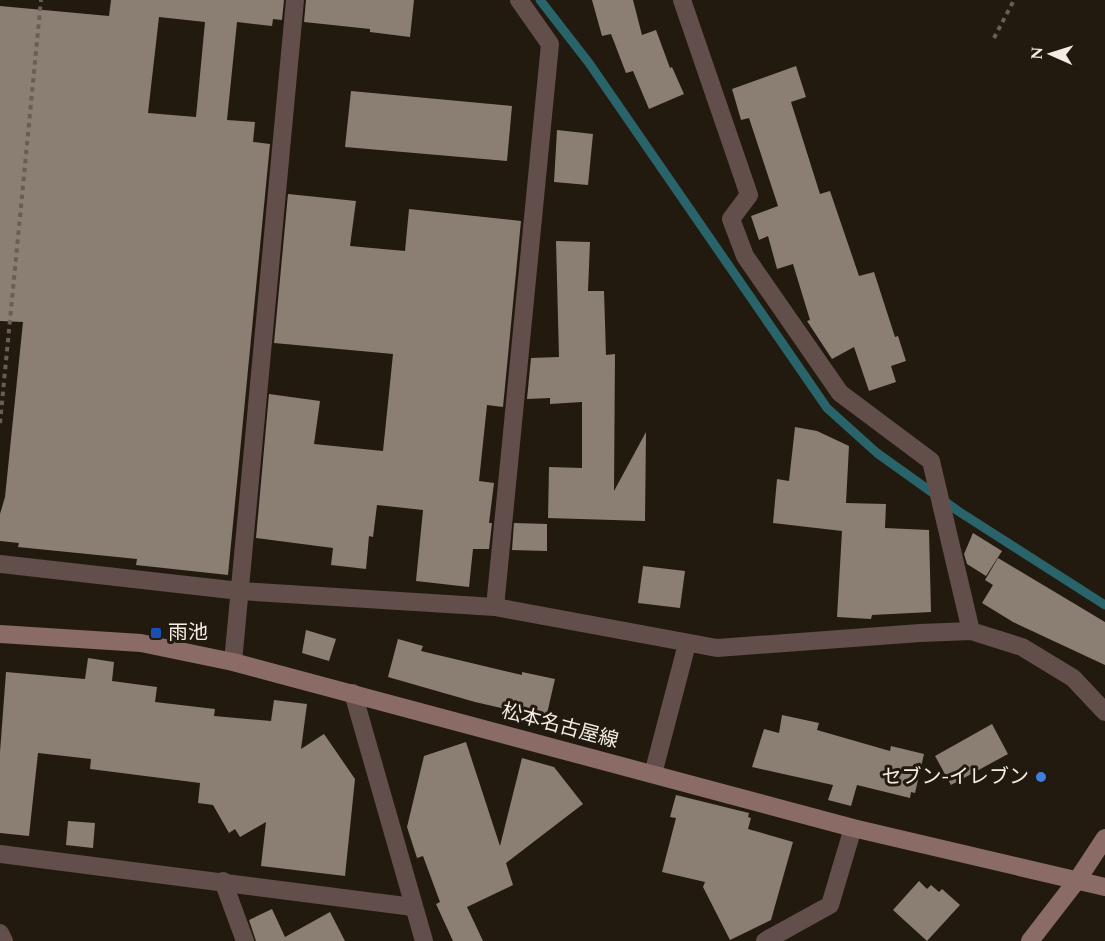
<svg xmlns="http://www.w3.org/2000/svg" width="1105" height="941" font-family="Spectral,'Noto Sans JP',serif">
  <rect width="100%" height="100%" fill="#221a0f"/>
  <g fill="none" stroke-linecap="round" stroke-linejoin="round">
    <polyline stroke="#29646b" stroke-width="9" points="540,0 589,63 827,408 877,453 958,511 1105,605"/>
  </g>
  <g fill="#8b7e73" fill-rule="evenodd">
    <path d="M111 0H284L282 20 273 19 272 26 237 22 227 120 255 122 253 142 270 144 228 575 136 565 137 559 18 547 19 543 0 541V514L5 497 23 322 0 321V6L109 16ZM159 17 205 22 196 117 148 113Z"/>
    <polygon points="306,0 414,0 410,37 370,32 370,29 304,22"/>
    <polygon points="592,0 633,0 642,35 656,30 670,68 672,67 684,94 649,109 633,71 626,73 611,34 602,36"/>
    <polygon points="796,66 806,97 791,102 820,194 830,191 859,276 874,272 895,337 898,336 906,361 891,366 896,382 869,391 854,347 832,359 807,321 810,320 793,264 777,269 768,236 759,240 751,216 778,206 749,118 741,120 732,89"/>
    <polygon points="351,91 512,106 507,161 345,147"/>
    <polygon points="557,130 593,134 588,185 554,182"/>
    <polygon points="288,194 356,201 350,246 405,251 409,209 521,221 503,407 487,405 479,481 494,483 489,523 492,523 489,549 473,549 469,587 416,581 423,510 377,505 373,537 369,536 366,569 331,565 333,548 256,538 269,394 320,401 314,444 383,451 393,354 274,343"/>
    <polygon points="556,241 590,242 588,291 604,291 606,355 615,354 614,491 646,432 645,521 548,518 549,467 582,468 582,402 550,404 550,398 527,399 531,358 559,357"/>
    <polygon points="795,427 817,431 849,446 846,503 886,504 885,528 929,530 931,612 872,615 871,619 837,617 842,531 773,523 777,479 789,481"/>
    <polygon points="514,523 547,524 547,551 512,550"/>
    <polygon points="973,533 1002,551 986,576 967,564 964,554"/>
    <polygon points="998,558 1105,622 1105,665 1013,622 982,603 993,585 985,580"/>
    <polygon points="643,566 685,571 680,608 638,603"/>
    <polygon points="306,630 336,639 329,661 302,653"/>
    <polygon points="398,639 423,646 421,651 522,675 522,672 555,679 546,718 475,702 388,677"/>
    <polygon points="88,658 114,662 112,681 157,687 155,702 215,709 214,716 271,721 274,700 307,704 301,749 324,734 355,779 345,876 261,866 266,822 240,837 235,829 229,833 213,805 198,803 200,783 90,769 91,759 38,753 29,836 0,833 0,752 6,672 85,679"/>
    <polygon points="782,715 819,723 817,730 890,751 891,746 924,754 915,793 911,792 910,798 857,785 851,806 828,800 833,785 752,767 764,729 779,733"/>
    <polygon points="992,724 1008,754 951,785 935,756"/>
    <polygon points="466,742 500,846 522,758 554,767 583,804 506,863 513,885 467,907 483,941 453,941 436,904 440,902 423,856 417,858 407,827 424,756"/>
    <polygon points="676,795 749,813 748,817 751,818 748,829 793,842 771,920 730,940 703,887 705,882 662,872 676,818 670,817"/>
    <polygon points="68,821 95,823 93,848 66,845"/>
    <polygon points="919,881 927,889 931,885 939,892 942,889 960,905 927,941 893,910"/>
    <polygon points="272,909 285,937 330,912 345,941 256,941 249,920"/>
  </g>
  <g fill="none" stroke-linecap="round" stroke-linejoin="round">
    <g stroke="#675f56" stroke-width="4" stroke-dasharray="4.5 4.5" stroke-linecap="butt">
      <polyline points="994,38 1014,0"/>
      <polyline points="0,423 41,0"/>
    </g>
    <g stroke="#624e4b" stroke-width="18">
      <polyline points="682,0 749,195 731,219 745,256 840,393 931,461 971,631"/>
      <polyline points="0,564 240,591 495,607 717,648 920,633 971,631 1022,647 1073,678 1105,712"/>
      <polyline points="495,607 550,44 519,0"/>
      <polyline points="233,662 295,0"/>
      <polyline points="353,693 424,941"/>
      <polyline points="653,774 687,644"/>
      <polyline points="0,854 413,907"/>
      <polyline points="223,881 245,941"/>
      <polyline points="0,933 4,941"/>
      <polyline points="765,941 830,905 853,828"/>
    </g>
    <g stroke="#8b6b66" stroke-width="18">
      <polyline points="0,634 141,643 233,662 853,828 1105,887"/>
      <polyline points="1030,941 1078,879 1105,838"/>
    </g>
  </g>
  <rect fill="#1a4fb4" stroke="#221a0f" stroke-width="2" x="150" y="627" width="12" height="12" rx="3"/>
  <circle fill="#3f7fe0" stroke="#221a0f" stroke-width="2" cx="1041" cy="777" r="6"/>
  <g text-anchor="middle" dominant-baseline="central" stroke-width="6" stroke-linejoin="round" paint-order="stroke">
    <g font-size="20" fill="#f3ede6" stroke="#221a0f" text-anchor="start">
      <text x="168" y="633">雨池</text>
      <text x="1029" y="777" text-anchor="end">セブン-イレブン</text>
    </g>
    <g font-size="20" fill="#f3ede6" stroke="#221a0f">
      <text transform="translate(560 726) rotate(15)">松本名古屋線</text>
    </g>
  </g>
  <g transform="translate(1051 54) rotate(273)" stroke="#221a0f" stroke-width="4.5" paint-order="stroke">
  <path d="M0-4.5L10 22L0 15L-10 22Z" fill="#f3ede6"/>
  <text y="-9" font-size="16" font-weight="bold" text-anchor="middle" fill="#f3ede6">N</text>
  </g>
</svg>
